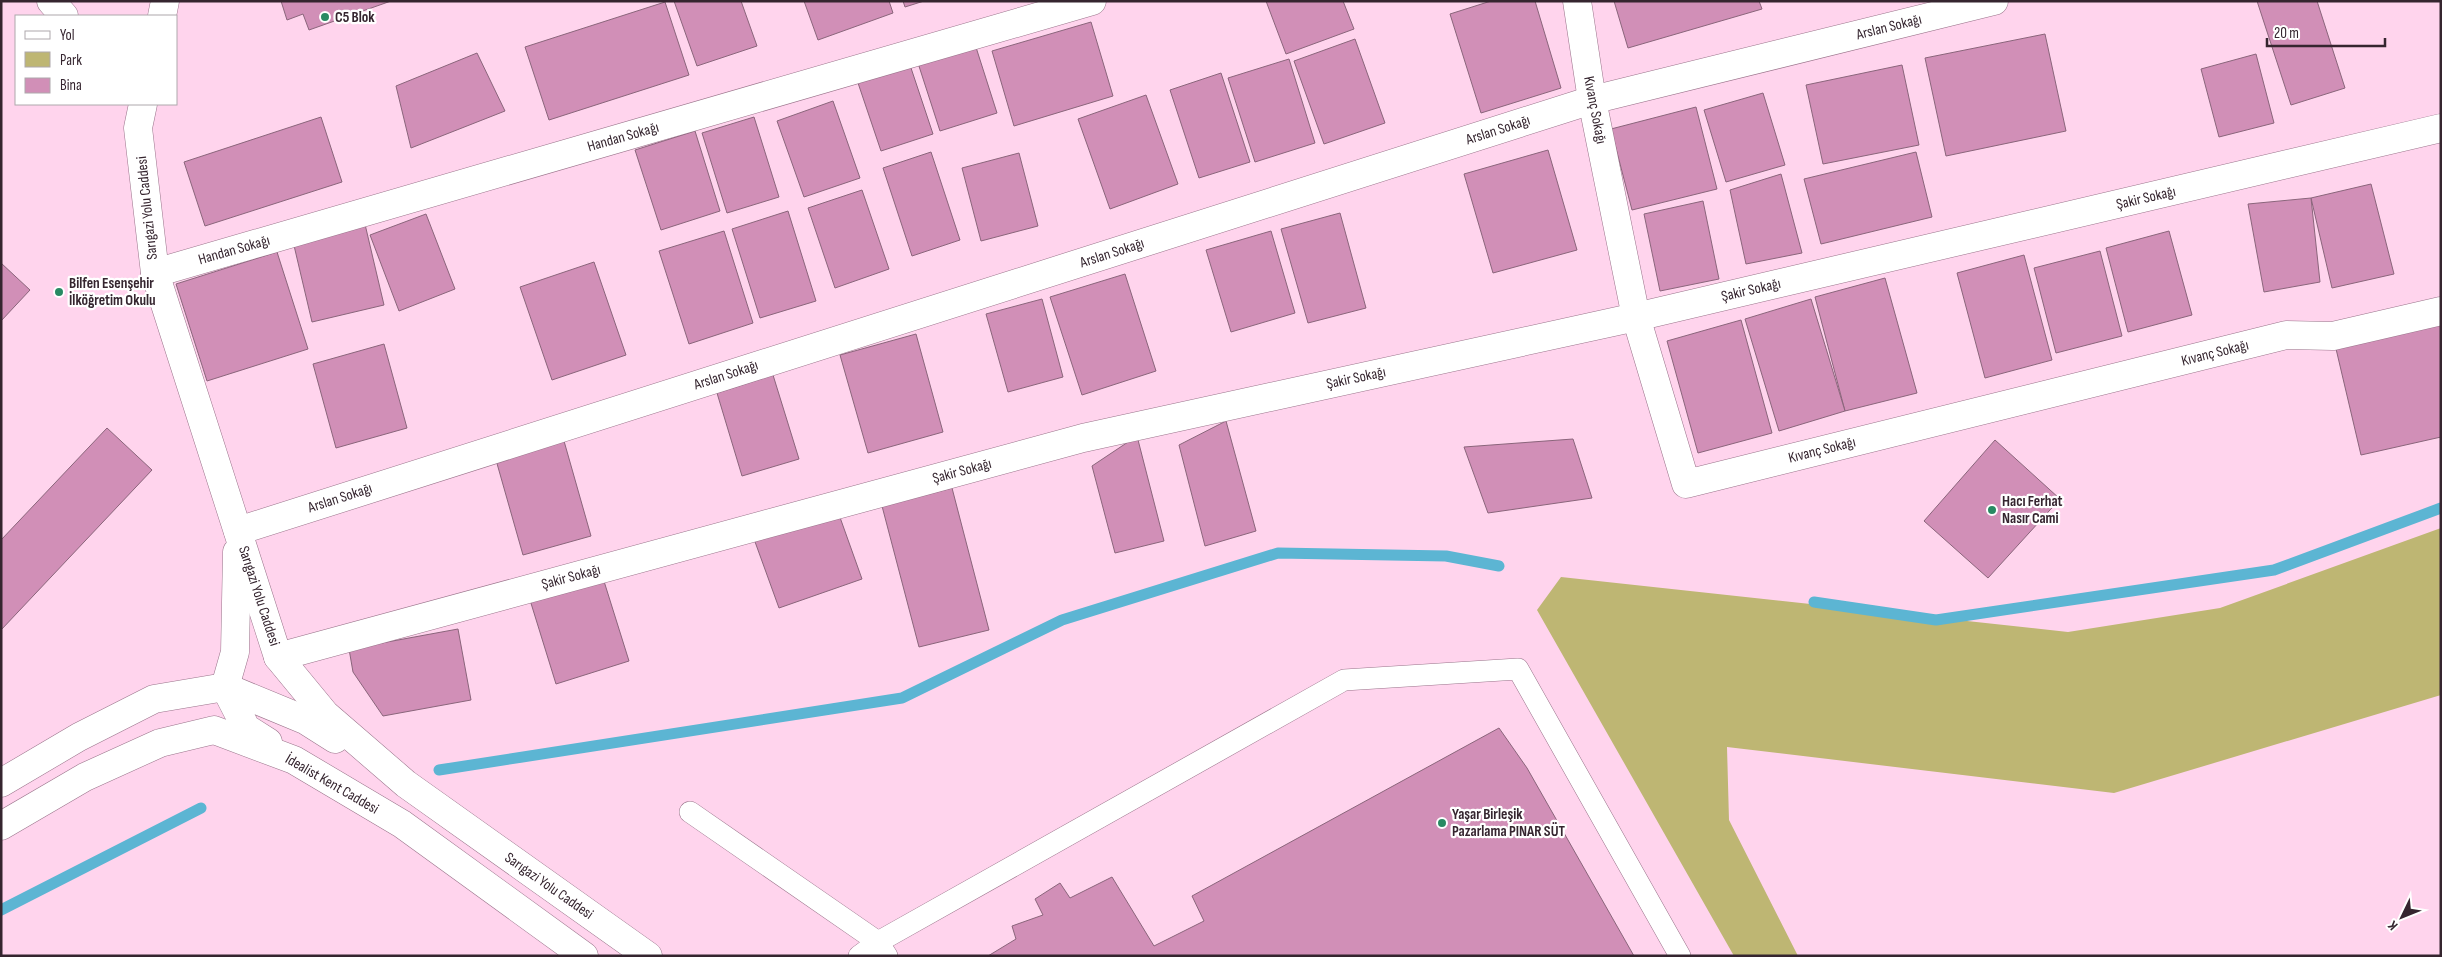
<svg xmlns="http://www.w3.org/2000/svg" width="2442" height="957" font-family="'Sofia Sans Condensed',sans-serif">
  <rect width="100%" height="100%" fill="#ffd4ed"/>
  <polygon fill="#beb673" points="2441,528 2441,695 2114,793 1727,747 1729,820 1798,956 1734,956 1537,610 1561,577 2068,632 2220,608"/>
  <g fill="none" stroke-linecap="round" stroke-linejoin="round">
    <g stroke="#5cb5d3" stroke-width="11">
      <polyline points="1814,602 1936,620 2274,570 2441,508"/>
      <polyline points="439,770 902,698 1062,620 1278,553 1446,556 1499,566"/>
      <polyline points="1,910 201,808"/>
    </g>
  </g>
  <g fill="#d18fb7" stroke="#8a657b">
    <polygon points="281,1 391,1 309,30 303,14 287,20"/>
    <polygon points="674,1 741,1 757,46 697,66"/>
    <polygon points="804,1 889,1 893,13 818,40"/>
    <polygon points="903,1 924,1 905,7"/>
    <polygon points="1266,1 1343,1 1354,29 1286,54"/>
    <polygon points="1491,1 1535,1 1561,88 1481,113 1450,14"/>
    <polygon points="1614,1 1759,1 1762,9 1628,48"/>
    <polygon points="2257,1 2317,1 2345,88 2291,105"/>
    <polygon points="665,2 689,75 549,120 525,47"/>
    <polygon points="1091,22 1113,96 1014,126 992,51"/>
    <polygon points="2045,34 2066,131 1946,156 1925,58"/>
    <polygon points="1355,39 1385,123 1324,144 1294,61"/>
    <polygon points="974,41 997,113 940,131 917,60"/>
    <polygon points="477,53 505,111 411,148 396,86"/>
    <polygon points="2256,54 2274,123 2219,137 2201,69"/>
    <polygon points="908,59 933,134 881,151 856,77"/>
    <polygon points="1289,59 1315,143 1255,162 1228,78"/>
    <polygon points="1902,65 1919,145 1823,164 1806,85"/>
    <polygon points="1221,73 1250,162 1199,178 1170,90"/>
    <polygon points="1763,93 1785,165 1726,182 1704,110"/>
    <polygon points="1146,95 1178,184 1110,209 1078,119"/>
    <polygon points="833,101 860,178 804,197 777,121"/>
    <polygon points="1696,107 1717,189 1632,210 1611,129"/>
    <polygon points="321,117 342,182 205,226 184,162"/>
    <polygon points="754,117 779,197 727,213 702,133"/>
    <polygon points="695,131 720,211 661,230 635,150"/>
    <polygon points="1548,150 1577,250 1493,273 1464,174"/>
    <polygon points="931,152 960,240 912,256 883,168"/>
    <polygon points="1916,152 1932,217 1821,244 1804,179"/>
    <polygon points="1019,153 1038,226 981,241 962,168"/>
    <polygon points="1781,174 1802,253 1746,264 1730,190"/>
    <polygon points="2371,184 2394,274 2332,288 2311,198"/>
    <polygon points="862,190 889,269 835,288 808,208"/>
    <polygon points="2311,198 2320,282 2264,292 2248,204"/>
    <polygon points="1703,201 1719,279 1660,291 1644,214"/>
    <polygon points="788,211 816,301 760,318 732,229"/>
    <polygon points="1340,213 1366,308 1308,323 1281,229"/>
    <polygon points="426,214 455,289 399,311 370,235"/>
    <polygon points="364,220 384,305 312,322 292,237"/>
    <polygon points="724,231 753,323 689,344 659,251"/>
    <polygon points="1271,231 1295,313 1231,332 1206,250"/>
    <polygon points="2169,231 2192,315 2128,332 2106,248"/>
    <polygon points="2100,251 2122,336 2056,353 2034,268"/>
    <polygon points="277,252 308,349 207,381 176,284"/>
    <polygon points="2024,255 2052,360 1985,378 1957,273"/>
    <polygon points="594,262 626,355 552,380 520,287"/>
    <polygon points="1,263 30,290 1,321"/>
    <polygon points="1125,274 1156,371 1082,395 1050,297"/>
    <polygon points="1885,278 1917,393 1845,411 1815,297"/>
    <polygon points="1042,299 1063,377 1008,392 986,314"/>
    <polygon points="1811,299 1845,411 1779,431 1745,319"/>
    <polygon points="2441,311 2441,437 2361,455 2333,336"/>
    <polygon points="1741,320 1772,433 1698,453 1667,341"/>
    <polygon points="916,334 943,432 868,453 840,355"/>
    <polygon points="384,344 407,428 336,448 313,364"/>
    <polygon points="773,375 799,459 742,476 717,393"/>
    <polygon points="1226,421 1256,531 1205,546 1179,445"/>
    <polygon points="107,428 152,470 1,630 1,540"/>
    <polygon points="1137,436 1164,541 1115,553 1092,466"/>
    <polygon points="1573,439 1592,498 1488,513 1464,447"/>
    <polygon points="1995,440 2060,499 1988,578 1924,521"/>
    <polygon points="564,441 591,536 523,555 496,460"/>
    <polygon points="952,488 989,630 919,647 882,506"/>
    <polygon points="837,509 862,579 779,608 754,539"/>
    <polygon points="603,578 629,661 556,684 530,600"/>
    <polygon points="458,629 471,700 383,716 353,672 349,649"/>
    <polygon points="1499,728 1527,768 1634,956 988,956 1016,939 1012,926 1043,915 1035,899 1060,883 1070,898 1112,877 1154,946 1204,921 1192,896"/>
  </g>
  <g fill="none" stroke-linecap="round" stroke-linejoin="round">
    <defs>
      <g id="service">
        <polyline points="690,812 878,942 887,956"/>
        <polyline points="859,956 878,942 1344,680 1518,669 1680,956"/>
      </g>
      <g id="minor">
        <polyline points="1577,1 1592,100 1636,317 1686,484 2286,335 2333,336 2441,311"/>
        <polyline points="155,273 1092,1"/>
        <polyline points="238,531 1592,100 1994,1"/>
        <polyline points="278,657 1083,438 1636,317 2441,128"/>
      </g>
      <g id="tertiary">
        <polyline points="51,1 64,16"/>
        <polyline points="162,16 165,1"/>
        <polyline points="143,104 138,128 155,273 278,657 325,714 406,784 648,956"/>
        <polyline points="237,552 235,652 225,687 246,728 268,742"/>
        <polyline points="1,783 79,737 154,699 225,687 305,720 335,739"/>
        <polyline points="1,826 85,777 160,743 214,730 294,760 402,824 584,956"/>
      </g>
    </defs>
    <use href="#service" stroke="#9a748b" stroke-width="22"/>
    <use href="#minor" stroke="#9a748b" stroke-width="29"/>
    <use href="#tertiary" stroke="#9a748b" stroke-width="29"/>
    <use href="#service" stroke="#fff" stroke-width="21"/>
    <use href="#minor" stroke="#fff" stroke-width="28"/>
    <use href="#tertiary" stroke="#fff" stroke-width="28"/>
  </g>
  <g fill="#288a63" stroke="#fff" stroke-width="2">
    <circle cx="325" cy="17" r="5"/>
    <circle cx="59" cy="292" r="5"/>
    <circle cx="1992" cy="510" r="5"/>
    <circle cx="1442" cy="823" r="5"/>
  </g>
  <g text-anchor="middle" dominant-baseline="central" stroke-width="4.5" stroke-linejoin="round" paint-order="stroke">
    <g font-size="15" font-weight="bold" fill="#35252f" stroke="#fff" text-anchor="start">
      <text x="335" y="17">C5 Blok</text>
      <text x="69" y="283">Bilfen Esenşehir<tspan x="69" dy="17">İlköğretim Okulu</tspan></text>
      <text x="2002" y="501">Hacı Ferhat<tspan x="2002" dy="17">Nasır Cami</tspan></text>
      <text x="1452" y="814">Yaşar Birleşik<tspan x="1452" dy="17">Pazarlama PINAR SÜT</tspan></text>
    </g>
    <g font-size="15" fill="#35252f" stroke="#fff">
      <text transform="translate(1889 27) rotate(-14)">Arslan Sokağı</text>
      <text transform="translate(1595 110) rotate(79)">Kıvanç Sokağı</text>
      <text transform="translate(1498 130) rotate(-18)">Arslan Sokağı</text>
      <text transform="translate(623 137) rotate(-16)">Handan Sokağı</text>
      <text transform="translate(2146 198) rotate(-13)">Şakir Sokağı</text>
      <text transform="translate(147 208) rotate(-96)">Sarıgazi Yolu Caddesi</text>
      <text transform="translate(234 250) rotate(-16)">Handan Sokağı</text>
      <text transform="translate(1112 253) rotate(-18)">Arslan Sokağı</text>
      <text transform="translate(1751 290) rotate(-13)">Şakir Sokağı</text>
      <text transform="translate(2215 353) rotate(-14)">Kıvanç Sokağı</text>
      <text transform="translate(726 375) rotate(-18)">Arslan Sokağı</text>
      <text transform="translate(1356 378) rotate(-12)">Şakir Sokağı</text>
      <text transform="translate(1822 450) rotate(-14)">Kıvanç Sokağı</text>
      <text transform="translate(962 471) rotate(-15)">Şakir Sokağı</text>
      <text transform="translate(340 498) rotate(-18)">Arslan Sokağı</text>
      <text transform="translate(571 577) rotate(-15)">Şakir Sokağı</text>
      <text transform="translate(259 596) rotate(72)">Sarıgazi Yolu Caddesi</text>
      <text transform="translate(332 784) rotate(30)">İdealist Kent Caddesi</text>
      <text transform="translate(549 886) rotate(35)">Sarıgazi Yolu Caddesi</text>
    </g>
  </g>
  <rect width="2442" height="957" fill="none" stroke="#35252f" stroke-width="5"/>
  <rect x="15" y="15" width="162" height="90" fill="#ffffff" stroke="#aea8ac"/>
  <rect x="25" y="31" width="25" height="8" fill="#ffffff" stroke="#aea8ac"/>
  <text x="60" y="40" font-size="15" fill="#35252f">Yol</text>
  <rect x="25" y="52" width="25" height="15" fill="#beb673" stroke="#aea8ac"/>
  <text x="60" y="65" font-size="15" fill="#35252f">Park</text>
  <rect x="25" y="78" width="25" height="15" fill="#d18fb7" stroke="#aea8ac"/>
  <text x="60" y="90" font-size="15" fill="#35252f">Bina</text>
  <g transform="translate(2402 917) rotate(227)" stroke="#ffffff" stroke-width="4" paint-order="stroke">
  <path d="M0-4L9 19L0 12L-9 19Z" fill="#35252f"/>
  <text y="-8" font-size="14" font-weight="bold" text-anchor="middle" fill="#35252f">K</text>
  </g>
  <path d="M2267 38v8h118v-8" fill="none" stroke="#35252f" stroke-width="2.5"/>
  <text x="2274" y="38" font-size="15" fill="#35252f" stroke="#ffffff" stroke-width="4" paint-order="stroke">20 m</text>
</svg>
